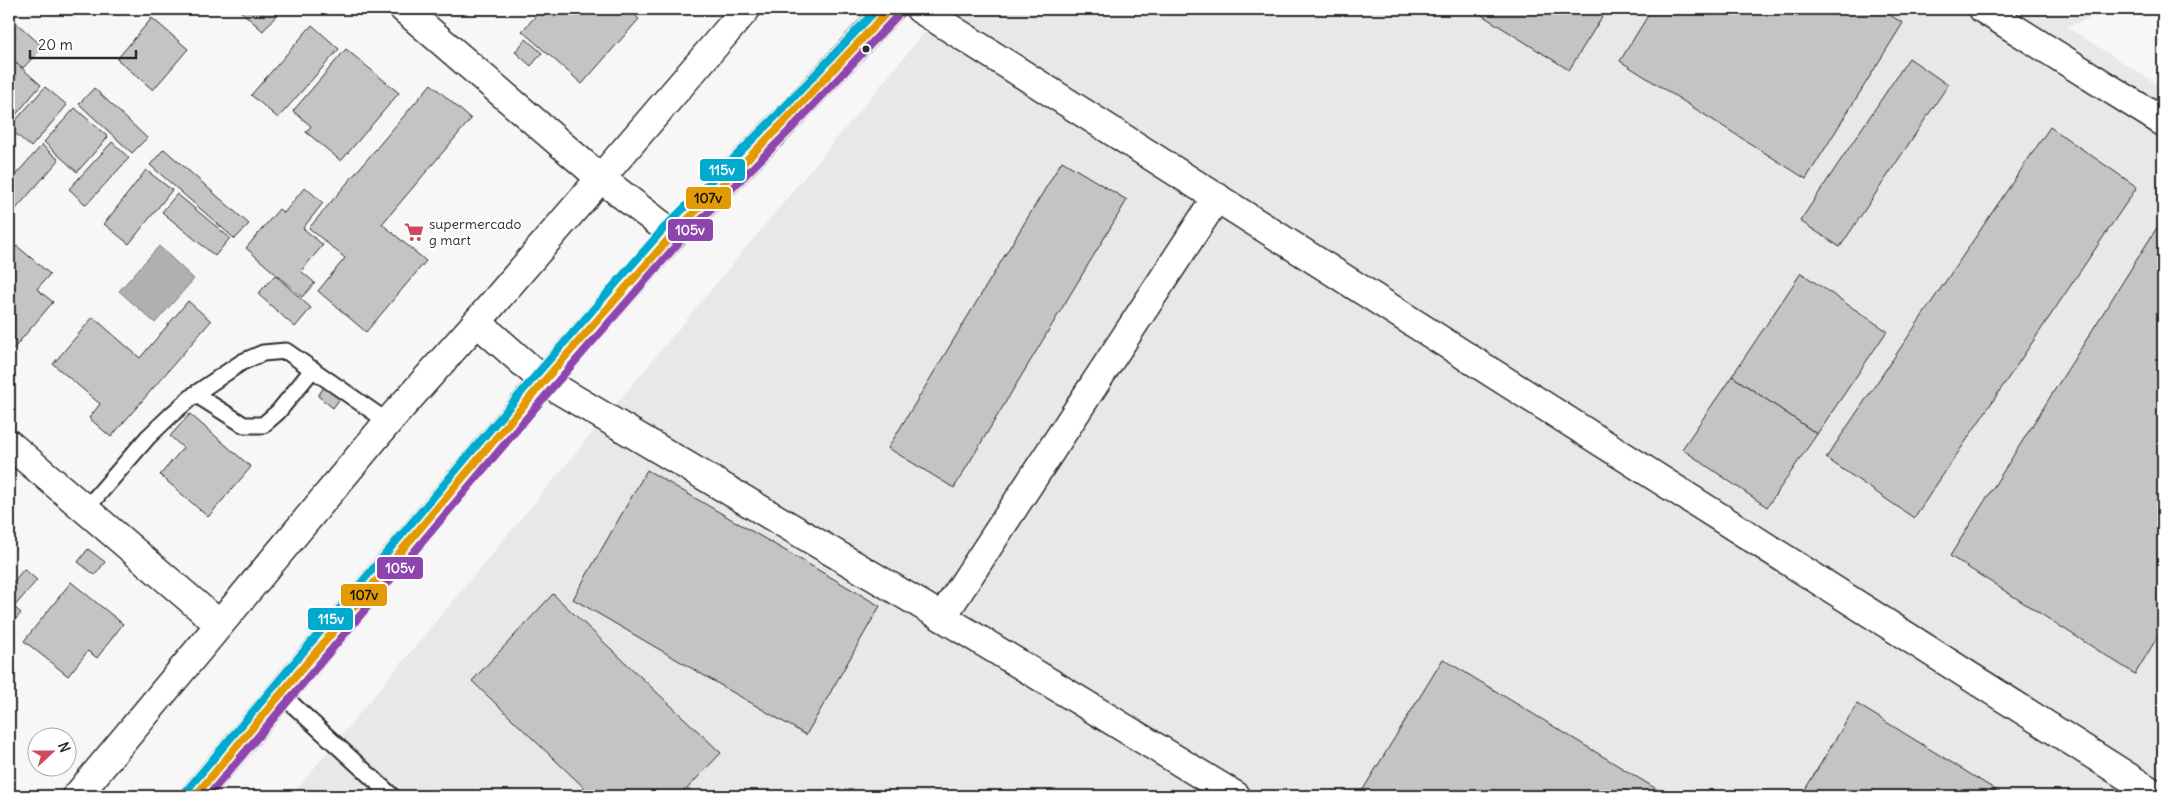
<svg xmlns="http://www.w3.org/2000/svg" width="2172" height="805" font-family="Delius,sans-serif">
  <rect width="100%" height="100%" fill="#f7f7f7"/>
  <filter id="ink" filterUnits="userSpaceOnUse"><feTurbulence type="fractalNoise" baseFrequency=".02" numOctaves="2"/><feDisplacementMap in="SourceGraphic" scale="10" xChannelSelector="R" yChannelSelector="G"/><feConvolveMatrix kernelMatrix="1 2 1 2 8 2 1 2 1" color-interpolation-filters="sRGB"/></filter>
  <g filter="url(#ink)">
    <polygon fill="#e8e8e8" points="944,9 2112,9 2067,27 2163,88 2163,796 291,796"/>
    <polygon fill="#b0b0b0" stroke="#7b7b7b" points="159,246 194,279 155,323 119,291"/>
    <g fill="#c4c4c4" stroke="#2b2b2b">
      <polygon points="9,9 19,9 11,18 43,47 23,68 9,54"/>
      <polygon points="238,9 282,9 263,31"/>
      <polygon points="542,9 628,9 639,19 582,84 522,31"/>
      <polygon points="1472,9 1607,9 1569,70"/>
      <polygon points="1652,9 1880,9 1903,23 1806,179 1620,61"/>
      <polygon points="152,18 188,49 153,90 117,59"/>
      <polygon points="312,25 339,49 278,118 251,95"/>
      <polygon points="526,39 542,53 531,66 515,52"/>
      <polygon points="346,49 399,93 341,161 306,132 311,126 293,111"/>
      <polygon points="9,57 41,85 9,123"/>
      <polygon points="1909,58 1948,85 1840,247 1800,221"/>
      <polygon points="431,84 471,119 382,224 426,261 366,332 318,291 345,258 309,228"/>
      <polygon points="45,87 67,105 31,147 9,128"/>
      <polygon points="94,88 147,138 132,153 79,104"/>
      <polygon points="75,108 108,137 77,172 44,142"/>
      <polygon points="2050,127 2137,187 1914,518 1826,458"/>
      <polygon points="112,142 129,158 86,205 69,189"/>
      <polygon points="42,145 59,160 15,210 9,204 9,182"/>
      <polygon points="164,149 249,224 235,239 150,165"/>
      <polygon points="1062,161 1127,200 954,488 888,448"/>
      <polygon points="146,170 172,190 129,244 104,224"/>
      <polygon points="305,187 323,203 303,228 323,245 301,271 315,283 302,297 246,248 279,209 284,213"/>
      <polygon points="177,194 230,238 215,256 162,212"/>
      <polygon points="2163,218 2163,628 2135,674 1950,556"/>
      <polygon points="17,246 50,274 37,289 53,302 9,354 9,255"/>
      <polygon points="1801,273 1887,331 1817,434 1732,376"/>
      <polygon points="275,275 311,308 295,327 258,294"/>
      <polygon points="188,301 211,321 111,437 89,418 100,404 53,364 93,317 140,358"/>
      <polygon points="1732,376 1817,434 1767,507 1682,449"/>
      <polygon points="326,384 342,396 333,408 318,396"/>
      <polygon points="190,414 251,467 208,517 160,475 183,448 170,436"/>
      <polygon points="647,470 880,606 806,735 573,599"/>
      <polygon points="88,549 105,562 95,575 78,562"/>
      <polygon points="24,569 37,580 14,607 21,613 9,627 9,587"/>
      <polygon points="71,582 123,624 97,658 88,651 68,676 24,641"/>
      <polygon points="553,594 721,753 680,796 593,796 472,681"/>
      <polygon points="1443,659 1668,796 1359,796"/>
      <polygon points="1857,704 2004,795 2003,796 1801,796"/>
    </g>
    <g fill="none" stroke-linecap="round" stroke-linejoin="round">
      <defs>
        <g id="service">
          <polyline points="195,394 244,425 263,425 278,412 313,369"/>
          <polyline points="85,510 148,437 171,415 195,394 242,362 263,353 286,351 388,422"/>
          <polyline points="281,694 392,796"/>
        </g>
        <g id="minor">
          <polyline points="404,9 599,177 673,234"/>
          <polyline points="920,9 2158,796"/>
          <polyline points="1983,9 2163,122"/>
          <polyline points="477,322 544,381 942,617 1236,796"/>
          <polyline points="9,444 219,624"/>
          <polyline points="942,617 1217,197"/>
        </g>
        <g id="trunk">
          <polyline points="77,796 388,422 477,322 746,9"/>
          <polyline points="195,796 544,381 673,234 784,122 890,9"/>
        </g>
      </defs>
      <use href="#service" stroke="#2b2b2b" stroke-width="19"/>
      <use href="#minor" stroke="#2b2b2b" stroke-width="31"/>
      <use href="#trunk" stroke="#2b2b2b" stroke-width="31"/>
      <use href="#service" stroke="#fff" stroke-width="15"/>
      <use href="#minor" stroke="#fff" stroke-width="28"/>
      <use href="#trunk" stroke="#fff" stroke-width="28"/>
      <defs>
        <polyline id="bus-1" points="195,796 544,381 673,234 784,122 890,9"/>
        <polyline id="bus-2" points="208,796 552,388 680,241 791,129 897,16"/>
        <polyline id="bus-3" points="187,790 536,375 665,227 777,115 877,9"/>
      </defs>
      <use href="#bus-1" stroke="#fff" stroke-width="11"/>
      <use href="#bus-2" stroke="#fff" stroke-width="11"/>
      <use href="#bus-3" stroke="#fff" stroke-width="11"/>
      <use href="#bus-1" stroke="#e39a04" stroke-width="8"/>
      <use href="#bus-2" stroke="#8e44ad" stroke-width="8"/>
      <use href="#bus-3" stroke="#00a9ce" stroke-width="8"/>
    </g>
  </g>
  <defs>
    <symbol id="supermarket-bare" viewBox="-9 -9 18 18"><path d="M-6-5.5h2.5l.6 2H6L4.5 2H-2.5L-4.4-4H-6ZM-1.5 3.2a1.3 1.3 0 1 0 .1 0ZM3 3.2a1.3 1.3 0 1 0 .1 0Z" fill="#d1495b" stroke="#fff" stroke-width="2.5" paint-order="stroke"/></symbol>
  </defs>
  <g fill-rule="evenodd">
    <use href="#supermarket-bare" x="400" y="218" width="28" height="28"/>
  </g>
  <circle fill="#2b2b2b" stroke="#fff" stroke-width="2" cx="866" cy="49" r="4.5"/>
  <g text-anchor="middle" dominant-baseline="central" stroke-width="4.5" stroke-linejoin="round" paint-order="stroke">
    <g font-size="14" fill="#2b2b2b" stroke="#fff" text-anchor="start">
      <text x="429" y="224">supermercado<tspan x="429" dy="16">g mart</tspan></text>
    </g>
  </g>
  <g stroke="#fff" stroke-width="2">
    <rect x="699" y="158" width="47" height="24" rx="5" fill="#00a9ce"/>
    <rect x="685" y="186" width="47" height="24" rx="5" fill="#e39a04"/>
    <rect x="667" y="218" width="47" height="24" rx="5" fill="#8e44ad"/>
    <rect x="376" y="556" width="48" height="24" rx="5" fill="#8e44ad"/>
    <rect x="340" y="583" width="48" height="24" rx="5" fill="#e39a04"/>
    <rect x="307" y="607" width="47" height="24" rx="5" fill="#00a9ce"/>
  </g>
  <g font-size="14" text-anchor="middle" font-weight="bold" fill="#fff">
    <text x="722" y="175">115v</text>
    <text x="690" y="235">105v</text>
    <text x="400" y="573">105v</text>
    <text x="331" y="624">115v</text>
  </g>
  <g font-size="14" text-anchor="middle" font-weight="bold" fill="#111">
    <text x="708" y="203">107v</text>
    <text x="364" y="600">107v</text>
  </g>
  <rect width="2172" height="805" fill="none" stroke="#fff" stroke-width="30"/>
  <rect x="15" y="15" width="2142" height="775" fill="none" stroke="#2b2b2b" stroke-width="2" filter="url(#ink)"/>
  <g transform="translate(52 752) rotate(69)"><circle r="24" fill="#ffffff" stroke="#aaaaaa"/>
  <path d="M0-4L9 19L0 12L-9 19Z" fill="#d1495b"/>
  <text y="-8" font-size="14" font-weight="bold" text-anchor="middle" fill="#2b2b2b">N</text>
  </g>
  <path d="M30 50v8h106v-8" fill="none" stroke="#2b2b2b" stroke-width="2.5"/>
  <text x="38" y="50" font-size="15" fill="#2b2b2b" stroke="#ffffff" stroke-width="4" paint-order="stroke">20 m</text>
</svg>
